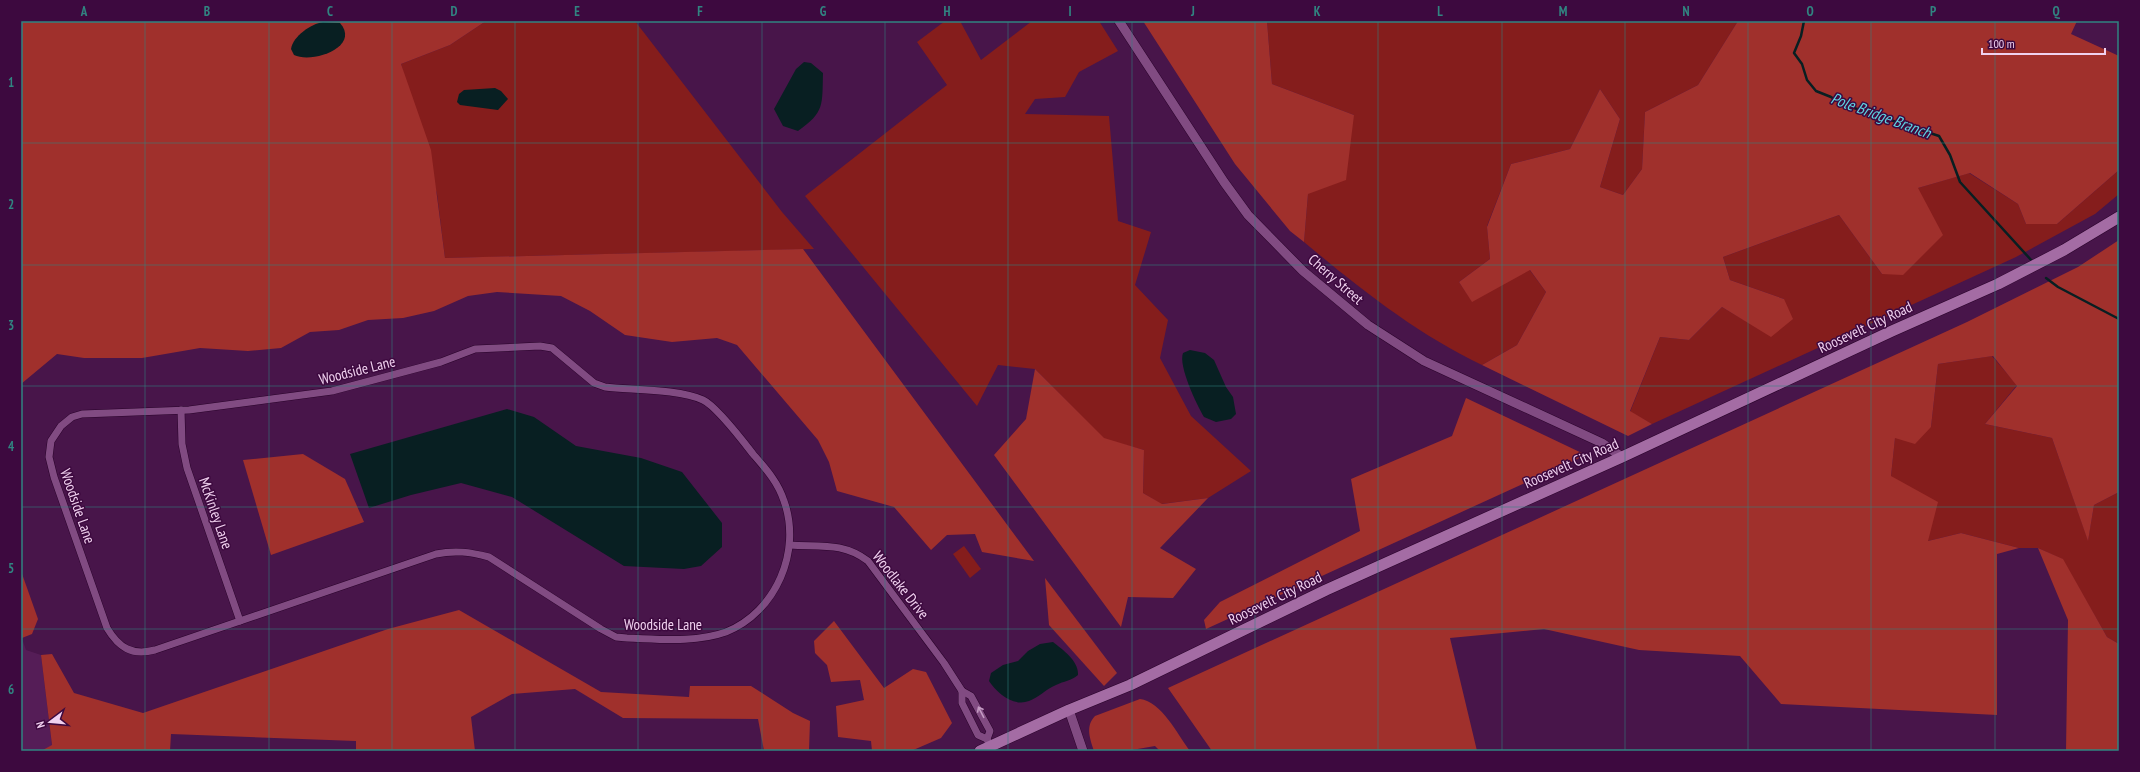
<svg xmlns="http://www.w3.org/2000/svg" width="2140" height="772" font-family="'PT Sans Narrow',sans-serif">
  <rect width="100%" height="100%" fill="#48154a"/>
  <polygon fill="#551d57" points="21,636 26,650 41,655 52,746 41,751 21,751"/>
  <g fill="#851d1c">
    <polygon points="486,21 635,21 782,212 814,249 445,258 437,194 401,64 450,45"/>
    <polygon points="945,21 960,21 981,60 1032,21 1099,21 1118,51 1079,72 1065,97 1035,99 1025,114 1109,116 1118,221 1151,232 1135,285 1168,320 1160,358 1191,416 1251,471 1208,498 1161,504 1143,493 1144,450 1104,439 1035,369 998,365 977,406 805,196 947,85 917,42"/>
    <path d="M1267 21H1738L1698 85 1645 112 1642 169 1623 195 1600 187 1620 119 1600 89 1570 149 1511 164 1487 226 1490 259 1459 282 1472 301 1529 269 1546 292 1517 345 1482 365C1417 334 1359 288 1304 242L1308 194 1354 115 1272 84Z"/>
    <polygon points="2119,170 2119,194 2095,214 2016,257 1652,424 1630,412 1660,337 1689,340 1722,307 1771,336 1784,299 1730,280 1723,257 1839,215 1882,274 1918,188 1969,173 2018,204 2026,224 2057,224"/>
    <polygon points="1992,356 2017,385 1985,424 2052,438 2088,540 2094,505 2119,492 2119,644 2107,637 2062,559 2038,548 2019,548 1961,533 1928,541 1891,476 1895,437 1931,427 1938,364"/>
    <polygon points="964,546 981,569 970,578 953,554"/>
  </g>
  <g fill="#a0302c">
    <polygon points="21,21 486,21 450,45 401,64 431,150 445,258 803,249 1034,561 982,552 975,534 947,535 931,550 894,507 837,491 829,462 818,440 737,345 717,338 672,342 625,335 590,311 561,296 497,292 468,296 434,311 403,318 368,320 339,330 310,332 281,348 248,351 200,348 142,358 84,358 57,354 21,384"/>
    <polygon points="1143,21 1267,21 1272,84 1354,115 1346,180 1308,194 1304,242 1290,231 1235,164"/>
    <polygon points="1738,21 2077,21 2071,34 2119,56 2119,170 2057,224 2026,224 2018,204 1970,173 1918,188 1943,235 1903,275 1882,274 1839,215 1723,257 1730,280 1784,299 1793,319 1771,337 1722,307 1689,340 1660,337 1630,411 1652,424 1628,436 1482,365 1517,345 1546,292 1530,270 1472,302 1459,282 1490,259 1487,227 1511,164 1570,149 1600,89 1620,119 1600,187 1623,195 1642,169 1645,112 1698,85"/>
    <polygon points="2119,240 2119,492 2094,505 2088,541 2052,438 1985,424 2017,386 1993,356 1938,364 1931,427 1915,444 1895,438 1891,476 1938,502 1928,541 1961,533 2019,548 1997,554 1997,715 1781,704 1740,656 1639,650 1544,629 1450,638 1477,751 1212,751 1168,688 1967,322 2078,267"/>
    <polygon points="1035,369 1104,438 1144,450 1143,493 1162,504 1208,498 1160,548 1196,569 1173,598 1128,597 1121,627 994,455 1026,419"/>
    <polygon points="1466,398 1586,455 1206,629 1204,620 1220,602 1360,531 1351,479 1452,436"/>
    <polygon points="303,454 345,479 364,522 271,555 243,460"/>
    <polygon points="2038,548 2063,559 2107,637 2119,644 2119,751 2066,751 2068,620"/>
    <polygon points="21,571 38,619 32,634 22,638"/>
    <polygon points="1045,578 1117,673 1104,686 1049,625"/>
    <polygon points="459,610 601,692 689,697 690,686 751,686 793,713 810,721 809,751 764,751 758,719 623,718 575,689 512,694 471,717 475,751 356,751 356,741 171,734 170,751 41,751 52,745 41,655 52,654 74,693 143,713 388,629"/>
    <polygon points="834,621 884,688 913,669 926,672 952,723 941,738 911,751 872,751 871,741 838,737 836,706 864,700 860,680 831,682 827,665 815,653 814,641"/>
    <path d="M1140 699C1161 701 1178 735 1190 751H1160L1155 746 1126 751H1094C1090 739 1085 726 1095 716Z"/>
  </g>
  <g fill="#081f22">
    <path d="M323 22 340 23C361 47 312 64 294 55L291 49C293 36 311 24 323 22Z"/>
    <path d="M804 62 811 63 823 73C822 105 825 112 798 131L783 126 774 109 796 69Z"/>
    <polygon points="495,88 501,91 508,99 498,110 460,105 457,102 459,94 464,90"/>
    <path d="M1190 350 1205 353 1214 360 1226 387 1233 397 1236 414 1231 419 1216 422 1204 417C1197 405 1178 366 1183 353Z"/>
    <polygon points="507,409 534,417 576,446 641,458 682,472 722,523 722,547 701,566 684,569 624,566 512,497 461,483 411,495 369,508 350,454"/>
    <path d="M1053 642C1063 650 1079 661 1078 675 1071 681 1064 681 1056 685 1046 689 1038 698 1029 701 1013 707 997 693 989 681L991 673 1003 665 1018 661 1028 651 1040 644Z"/>
  </g>
  <g fill="none" stroke-linecap="round" stroke-linejoin="round">
    <g stroke="#081f22" stroke-width="2.5">
      <polyline points="1804,21 1801,36 1794,53 1802,64 1807,80 1816,91 1831,97 1842,104 1939,136 1950,155 1960,182 2032,261"/>
      <polyline points="2046,278 2058,287 2119,319"/>
    </g>
    <defs>
      <g id="minor">
        <path d="M540 346 552 348 594 383 605 387C632 390 679 389 703 400 716 406 743 441 753 454 766 469 778 482 784 501 802 551 776 612 726 632 695 643 659 639 627 638L616 637 601 629 489 557C470 552 455 550 436 554L155 650C132 656 119 648 107 628L54 477 49 457 51 441 61 426 72 417 82 414 189 410 332 391 441 362 475 349Z"/>
        <polyline points="181,410 182,444 187,468 240,621"/>
        <path d="M790 545C820 547 843 542 868 561L944 663 962 691 971 696 990 731 987 739 990 746"/>
        <polyline points="962,691 962,703 978,735 987,739"/>
      </g>
      <g id="tertiary">
        <polyline points="1119,21 1224,182 1248,215 1303,271 1368,325 1424,361 1602,443 1622,457"/>
        <polyline points="1069,710 1083,751"/>
      </g>
      <polyline id="primary" points="980,751 1069,710 1130,685 1326,590 1622,457 1892,331 1998,284 2064,250 2119,217"/>
    </defs>
    <use href="#minor" stroke="#29032a" stroke-width="8"/>
    <use href="#tertiary" stroke="#29032a" stroke-width="10"/>
    <use href="#primary" stroke="#29032a" stroke-width="12"/>
    <use href="#minor" stroke="#814b82" stroke-width="7"/>
    <use href="#tertiary" stroke="#814b82" stroke-width="9"/>
    <use href="#primary" stroke="#a46ca4" stroke-width="11"/>
  </g>
  <defs><path id="oneway-shaft" d="M-6 0H5M1.5-3L5.5 0L1.5 3" fill="none" stroke-width="1.6" stroke-linecap="round" stroke-linejoin="round"/></defs>
  <use stroke="#c49bc3" href="#oneway-shaft" transform="translate(981 712) rotate(-117)"/>
  <path fill="none" stroke="#318481" stroke-width="1" stroke-opacity="0.55" d="M145 21V751M269 21V751M392 21V751M515 21V751M638 21V751M762 21V751M885 21V751M1008 21V751M1132 21V751M1255 21V751M1378 21V751M1502 21V751M1625 21V751M1748 21V751M1871 21V751M1995 21V751M21 143H2119M21 265H2119M21 386H2119M21 507H2119M21 629H2119"/>
  <g text-anchor="middle" dominant-baseline="central" stroke-width="3" stroke-linejoin="round" paint-order="stroke">
    <g font-size="15" fill="#f0d1ef" stroke="#3d093f">
      <text transform="translate(1336 279) rotate(41)">Cherry Street</text>
      <text transform="translate(1865 327) rotate(-25)">Roosevelt City Road</text>
      <text transform="translate(357 370) rotate(-14)">Woodside Lane</text>
      <text transform="translate(1571 463) rotate(-24)">Roosevelt City Road</text>
      <text transform="translate(78 506) rotate(71)">Woodside Lane</text>
      <text transform="translate(216 513) rotate(71)">McKinley Lane</text>
      <text transform="translate(901 585) rotate(52)">Woodlake Drive</text>
      <text transform="translate(1275 598) rotate(-26)">Roosevelt City Road</text>
      <text x="663" y="624">Woodside Lane</text>
    </g>
    <g font-size="16" font-style="italic" fill="#5ed4e2" stroke="#3d093f">
      <text transform="translate(1881 115) rotate(20)">Pole Bridge Branch</text>
    </g>
  </g>
  <rect width="2140" height="772" fill="none" stroke="#3d093f" stroke-width="44"/>
  <g transform="translate(50 722) rotate(254)" stroke="#3d093f" stroke-width="3" paint-order="stroke">
  <path d="M0-3L7 15L0 10L-7 15Z" fill="#f0d1ef"/>
  <text y="-6" font-size="11" font-weight="bold" text-anchor="middle" fill="#f0d1ef">N</text>
  </g>
  <path d="M1982 48v6h123v-6" fill="none" stroke="#f0d1ef" stroke-width="2"/>
  <text x="1988" y="48" font-size="12" fill="#f0d1ef" stroke="#3d093f" stroke-width="3" paint-order="stroke">100 m</text>
  <rect x="22" y="22" width="2096" height="728" fill="none" stroke="#318481" stroke-width="1.5"/>
  <g font-size="13" text-anchor="middle" font-weight="bold" fill="#318481">
    <text x="84" y="16">A</text>
    <text x="207" y="16">B</text>
    <text x="330" y="16">C</text>
    <text x="454" y="16">D</text>
    <text x="577" y="16">E</text>
    <text x="700" y="16">F</text>
    <text x="823" y="16">G</text>
    <text x="947" y="16">H</text>
    <text x="1070" y="16">I</text>
    <text x="1193" y="16">J</text>
    <text x="1317" y="16">K</text>
    <text x="1440" y="16">L</text>
    <text x="1563" y="16">M</text>
    <text x="1686" y="16">N</text>
    <text x="1810" y="16">O</text>
    <text x="1933" y="16">P</text>
    <text x="2056" y="16">Q</text>
    <text x="11" y="87">1</text>
    <text x="11" y="209">2</text>
    <text x="11" y="330">3</text>
    <text x="11" y="451">4</text>
    <text x="11" y="573">5</text>
    <text x="11" y="694">6</text>
  </g>
</svg>
